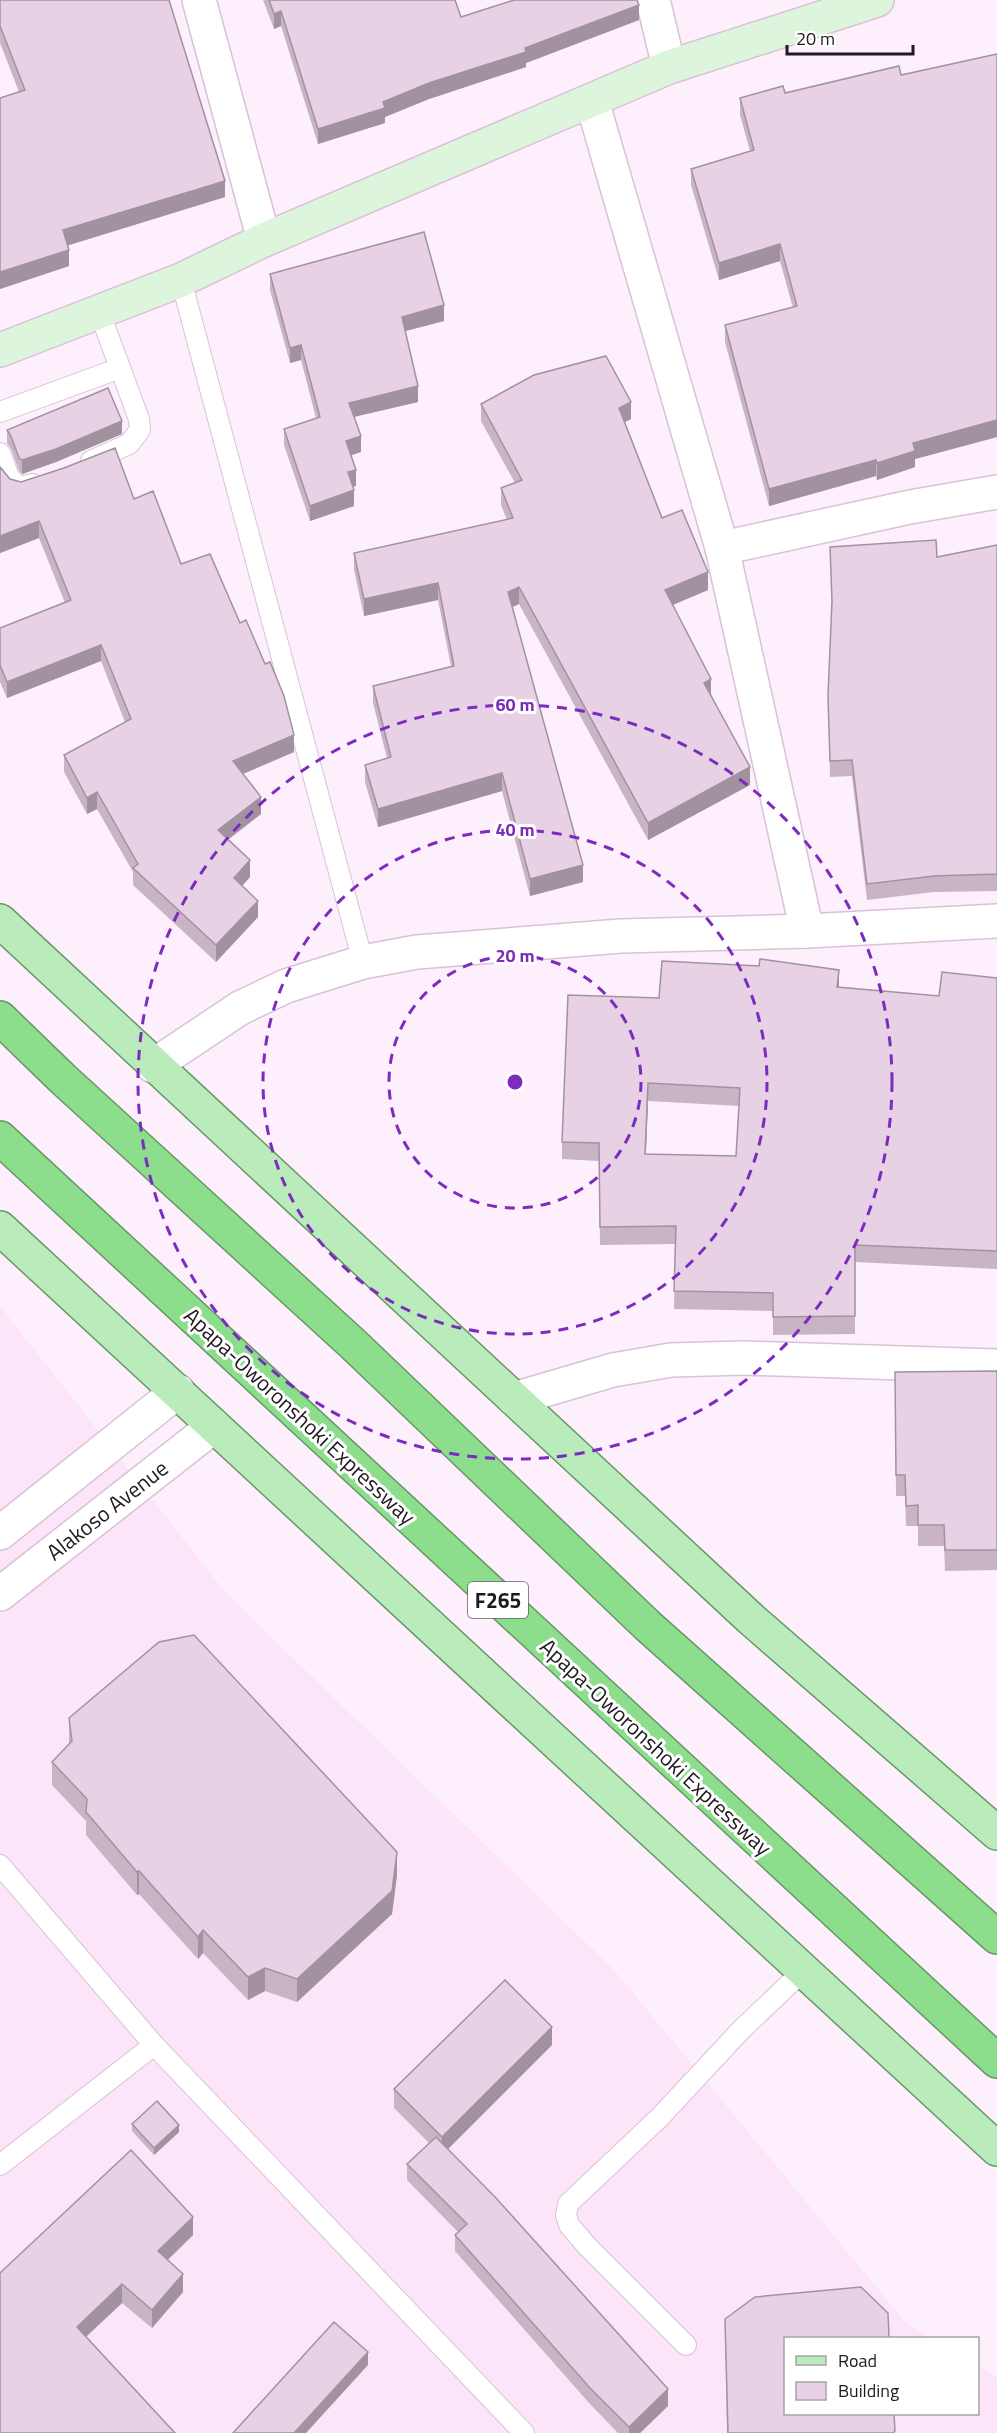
<svg xmlns="http://www.w3.org/2000/svg" width="997" height="2433" font-family="'Titillium Web',sans-serif">
  <rect width="100%" height="100%" fill="#feeffc"/>
  <polygon fill="#fce4f9" points="0,1306 225,1592 614,1970 907,2324 931,2338 786,2338 786,2414 978,2414 978,2366 997,2377 997,2433 0,2433"/>
  <g fill="none" stroke-linecap="round" stroke-linejoin="round">
    <defs>
      <g id="service">
        <polyline points="181,280 363,962"/>
        <polyline points="0,412 120,368"/>
        <polyline points="0,453 9,477 18,487 33,484"/>
        <polyline points="91,461 129,444 140,430 139,419 99,311"/>
        <polyline points="0,1865 154,2045 524,2433"/>
        <polyline points="0,2165 154,2045"/>
        <polyline points="686,2345 587,2246 569,2225 566,2215 568,2204 660,2117 740,2031 803,1971"/>
      </g>
      <g id="minor">
        <polyline points="199,0 264,240"/>
        <polyline points="653,0 669,67"/>
        <polyline points="592,101 722,548 807,931"/>
        <polyline points="722,548 910,507 997,492"/>
        <polyline points="153,1066 240,1008 286,986 363,962 417,952 621,936 807,931 997,921"/>
        <polyline points="514,1399 613,1370 671,1360 743,1358 997,1366"/>
      </g>
      <g id="tertiary">
        <polyline points="0,1533 178,1391"/>
        <polyline points="0,1594 214,1426"/>
      </g>
      <polyline id="secondary" points="0,350 181,280 264,240 669,67 877,0"/>
      <g id="primary">
        <polyline points="0,921 751,1619 997,1833"/>
        <path d="M0 1228C332 1535 664 1843 997 2149"/>
      </g>
      <g id="motorway">
        <polyline points="0,1018 63,1079 353,1344 648,1626 997,1937"/>
        <polyline points="0,1138 997,2061"/>
      </g>
    </defs>
    <use href="#service" stroke="#d9c2d6" stroke-width="22"/>
    <use href="#minor" stroke="#d9c2d6" stroke-width="36"/>
    <use href="#tertiary" stroke="#d9c2d6" stroke-width="36"/>
    <use href="#secondary" stroke="#d9c2d6" stroke-width="36"/>
    <use href="#primary" stroke="#679867" stroke-width="36"/>
    <use href="#motorway" stroke="#679867" stroke-width="36"/>
    <use href="#service" stroke="#fff" stroke-width="20"/>
    <use href="#minor" stroke="#fff" stroke-width="33"/>
    <use href="#tertiary" stroke="#fff" stroke-width="33"/>
    <use href="#secondary" stroke="#dcf5dc" stroke-width="33"/>
    <use href="#primary" stroke="#baebba" stroke-width="33"/>
    <use href="#motorway" stroke="#8cdd8c" stroke-width="33"/>
  </g>
  <g fill="#c8b4c5" fill-rule="evenodd">
    <polygon points="0,0 225,197 68,245 69,266 0,289 0,98 19,92 0,43"/>
    <polygon points="263,0 455,0 461,17 639,20 526,63 526,67 429,99 385,117 385,123 318,144 281,26 274,29"/>
    <polygon points="997,54 997,437 915,459 915,467 877,480 876,476 769,506 725,342 725,325 793,308 780,261 719,280 691,185 691,169 750,151 740,115 740,98 785,93 901,75"/>
    <polygon points="270,274 444,321 405,331 418,402 354,417 361,452 351,455 356,486 353,486 354,506 310,521 284,445 284,429 316,418 301,360 290,363 270,290"/>
    <polygon points="481,404 631,419 625,422 662,518 708,590 673,605 750,785 648,840 519,604 513,607 583,882 530,896 502,791 378,827 365,782 365,765 387,758 373,703 373,686 451,666 438,600 364,616 354,570 354,553 507,520 501,505 501,488 515,483 481,421"/>
    <polygon points="7,430 122,434 56,462 22,474 19,471 11,449 7,443"/>
    <polygon points="0,467 10,479 21,482 134,499 181,564 294,752 243,774 261,814 228,840 250,877 242,886 258,917 216,962 133,885 133,872 97,809 87,814 64,772 64,755 125,722 101,661 7,698 0,682 0,628 65,603 39,538 0,553"/>
    <polygon points="997,545 997,891 934,892 867,900 852,776 830,777 828,696 832,610 830,547 937,557"/>
    <path d="M997 978V1269L855 1262V1334L773 1335V1311L674 1309 675 1244 600 1245 599 1161 562 1159V1142L659 998 839 987 939 996ZM648 1101 739 1106 736 1156 646 1154Z"/>
    <polygon points="997,1371 997,1570 945,1571 944,1546 918,1546 918,1526 906,1526 905,1496 896,1496 895,1372"/>
    <polygon points="69,1718 397,1875 392,1914 297,2002 265,1991 248,2000 203,1953 198,1959 139,1894 137,1895 86,1835 86,1821 52,1785 52,1762 69,1744"/>
    <polygon points="552,2045 448,2149 668,2406 640,2433 618,2433 590,2404 455,2251 455,2235 458,2232 407,2180 407,2164 429,2143 394,2108 394,2089"/>
    <polygon points="132,2124 179,2132 154,2155 132,2131"/>
    <polygon points="193,2235 168,2260 183,2292 152,2328 122,2303 86,2337 0,2273"/>
    <polygon points="725,2319 895,2433 727,2433"/>
  </g>
  <g fill="#a292a0">
    <polygon points="639,5 639,20 526,63 526,67 429,99 385,117 385,123 318,144 318,129 429,83"/>
    <polygon points="281,11 281,26 274,29 274,14"/>
    <polygon points="225,181 225,197 63,247 63,230"/>
    <polygon points="780,244 780,261 719,280 719,263"/>
    <polygon points="69,250 69,266 0,289 0,272"/>
    <polygon points="444,305 444,321 402,332 402,317"/>
    <polygon points="301,345 301,360 290,363 290,348"/>
    <polygon points="418,386 418,402 349,418 349,403"/>
    <polygon points="631,402 631,419 619,425 619,408"/>
    <polygon points="997,420 997,437 915,459 915,467 877,480 877,463 913,443"/>
    <polygon points="122,421 122,434 56,462 22,474 22,460"/>
    <polygon points="361,436 361,452 346,457 346,441"/>
    <polygon points="876,460 876,476 769,506 769,489"/>
    <polygon points="356,470 356,486 348,488 348,472"/>
    <polygon points="354,490 354,506 310,521 310,506"/>
    <polygon points="39,521 39,538 0,553 0,536"/>
    <polygon points="708,572 708,590 665,608 665,590"/>
    <polygon points="438,583 438,600 364,616 364,599"/>
    <polygon points="519,587 519,604 508,609 508,592"/>
    <polygon points="101,645 101,661 7,698 7,682"/>
    <polygon points="711,679 711,697 704,683"/>
    <polygon points="294,735 294,752 233,778 233,761"/>
    <polygon points="750,767 750,785 648,840 648,823"/>
    <polygon points="502,773 502,791 378,827 378,809"/>
    <polygon points="97,792 97,809 87,814 87,798"/>
    <polygon points="261,797 261,814 218,847 218,830"/>
    <polygon points="250,860 250,877 234,895 234,878"/>
    <polygon points="583,865 583,882 530,896 530,879"/>
    <polygon points="258,901 258,917 216,962 216,945"/>
    <polygon points="839,970 839,988 837,987"/>
    <polygon points="648,1083 648,1101 645,1172 645,1154"/>
    <polygon points="397,1852 397,1875 392,1914 297,2002 297,1979"/>
    <polygon points="139,1871 139,1894 137,1895 137,1872"/>
    <polygon points="203,1930 203,1953 198,1959 198,1937"/>
    <polygon points="265,1968 265,1991 248,2000 248,1977"/>
    <polygon points="552,2027 552,2045 442,2155 442,2137"/>
    <polygon points="179,2125 179,2132 154,2155 154,2148"/>
    <polygon points="193,2217 193,2235 158,2269 158,2251"/>
    <polygon points="183,2274 183,2292 152,2328 152,2310"/>
    <polygon points="122,2284 122,2303 77,2345 77,2327"/>
    <polygon points="368,2352 368,2365 306,2433 294,2433"/>
    <polygon points="668,2389 668,2406 640,2433 629,2433 629,2427"/>
  </g>
  <g fill="#e8d1e5" stroke="#a292a0" stroke-width="1.5" fill-rule="evenodd">
    <polygon points="0,0 169,0 225,181 63,230 69,250 0,272 0,98 25,90 0,26"/>
    <polygon points="269,0 455,0 461,17 514,0 637,0 639,5 525,48 526,52 429,83 383,102 385,108 318,129 281,11 274,14"/>
    <polygon points="997,54 997,420 913,443 915,451 877,463 876,460 769,489 725,325 797,306 780,244 719,263 691,169 754,150 740,98 783,86 785,93 899,66 901,75"/>
    <polygon points="424,232 444,305 402,317 418,386 349,403 361,436 346,441 356,470 348,472 354,490 310,506 284,429 320,417 301,345 290,348 270,274"/>
    <polygon points="606,356 631,402 619,408 662,518 682,510 708,572 665,590 711,679 704,683 750,767 648,823 519,587 508,592 583,865 530,879 502,773 378,809 365,765 391,757 373,686 454,666 438,583 364,599 354,553 513,518 501,488 522,480 481,404 534,375"/>
    <polygon points="108,388 122,421 56,449 22,460 19,458 11,436 7,430"/>
    <polygon points="115,448 134,499 153,491 181,564 210,554 240,623 246,620 265,664 270,662 284,696 294,735 233,761 261,797 218,830 250,860 234,878 258,901 216,945 133,868 138,864 97,792 87,798 64,755 131,719 101,645 7,682 0,665 0,628 71,600 39,521 0,536 0,467 10,479 21,482 64,468"/>
    <polygon points="936,540 937,557 997,545 997,874 934,876 867,884 852,760 830,761 828,696 832,601 830,547"/>
    <path d="M760 959 839 970 837 987 939 996 942 972 997 978V1251L855 1245V1316L773 1317V1293L674 1291 676 1226 600 1227 599 1143 562 1142 568 995 659 998 662 961 759 966ZM648 1083 740 1088 736 1156 645 1154Z"/>
    <polygon points="997,1371 997,1550 945,1550 944,1525 918,1525 918,1505 906,1506 905,1475 896,1475 895,1372"/>
    <polygon points="194,1635 397,1852 392,1891 297,1979 265,1968 248,1977 203,1930 198,1937 139,1871 137,1872 86,1812 87,1799 52,1762 72,1741 69,1718 159,1642"/>
    <polygon points="505,1980 552,2027 442,2137 394,2089"/>
    <polygon points="157,2101 179,2125 154,2148 132,2124"/>
    <polygon points="436,2137 496,2198 668,2389 629,2427 590,2388 455,2235 467,2224 407,2164"/>
    <polygon points="131,2150 193,2217 158,2251 183,2274 152,2310 122,2284 77,2327 175,2433 0,2433 0,2273"/>
    <polygon points="861,2287 888,2313 889,2338 786,2338 786,2414 894,2414 895,2431 893,2433 728,2433 725,2319 755,2297"/>
    <polygon points="334,2322 368,2352 294,2433 233,2433"/>
  </g>
  <g fill="none" stroke="#7b2cbf" stroke-width="3" stroke-dasharray="10 8">
    <circle cx="515" cy="1082" r="126"/>
    <circle cx="515" cy="1082" r="252"/>
    <circle cx="515" cy="1082" r="377"/>
  </g>
  <g text-anchor="middle" dominant-baseline="central" stroke-width="6" stroke-linejoin="round" paint-order="stroke">
    <rect fill="#fff" stroke="#645e64" stroke-width="1.5" x="468" y="1582" width="60" height="36" rx="4.5"/>
    <g font-size="21" font-weight="bold" fill="#211921">
      <text x="498" y="1600">F265</text>
    </g>
    <g font-size="22" fill="#211921" stroke="#fff">
      <text transform="translate(300 1416) rotate(43)">Apapa-Oworonshoki Expressway</text>
      <text transform="translate(107 1510) rotate(-38)">Alakoso Avenue</text>
      <text transform="translate(656 1747) rotate(43)">Apapa-Oworonshoki Expressway</text>
    </g>
  </g>
  <circle cx="515" cy="1082" r="9" fill="#7b2cbf" stroke="#fff" stroke-width="3"/>
  <g font-size="18" text-anchor="middle" font-weight="bold" fill="#7b2cbf" stroke="#fff" stroke-width="6" stroke-linejoin="round" paint-order="stroke">
    <text x="515" y="711">60 m</text>
    <text x="515" y="836">40 m</text>
    <text x="515" y="962">20 m</text>
  </g>
  <rect x="784" y="2337" width="195" height="78" fill="#ffffff" stroke="#a6a3a6" stroke-width="1.5"/>
  <rect x="796" y="2356" width="30" height="9" fill="#baebba" stroke="#a6a3a6" stroke-width="1.5"/>
  <text x="838" y="2367" font-size="18" fill="#211921">Road</text>
  <rect x="796" y="2382" width="30" height="18" fill="#e8d1e5" stroke="#a6a3a6" stroke-width="1.5"/>
  <text x="838" y="2397" font-size="18" fill="#211921">Building</text>
  <path d="M787 45v9h126v-9" fill="none" stroke="#211921" stroke-width="3"/>
  <text x="796" y="45" font-size="18" fill="#211921" stroke="#ffffff" stroke-width="4.5" paint-order="stroke">20 m</text>
</svg>
